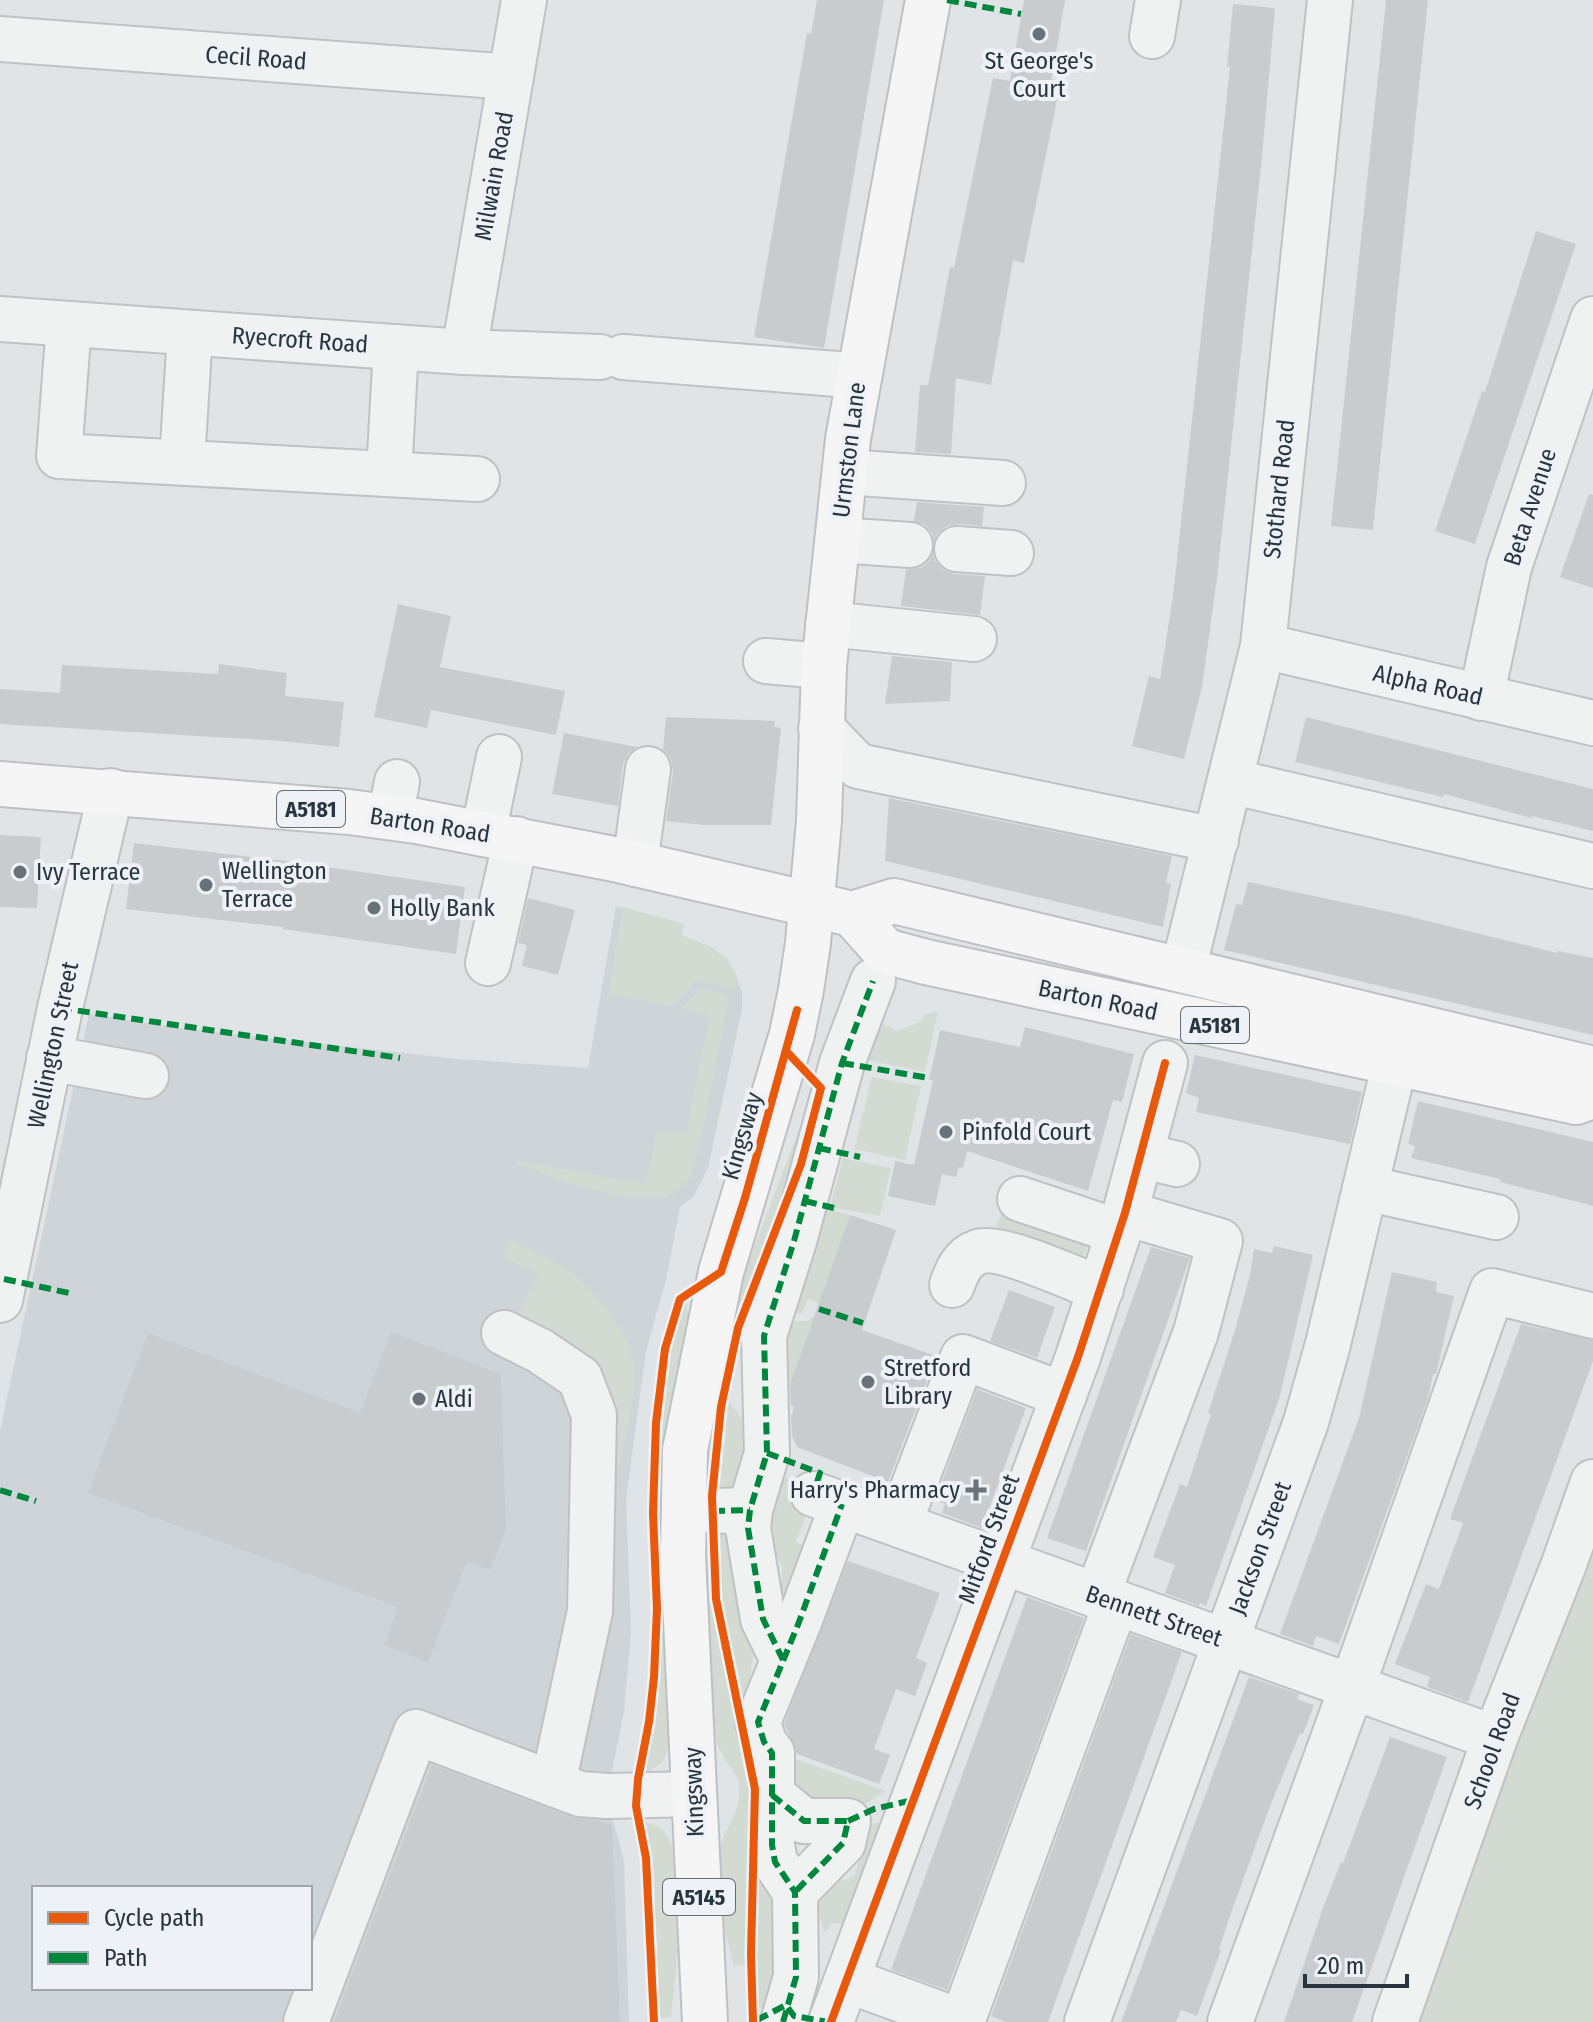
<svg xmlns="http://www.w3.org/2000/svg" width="1593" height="2022" font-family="'Fira Sans Condensed',sans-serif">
  <rect width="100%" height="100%" fill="#e1e4e6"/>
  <path fill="#cfd4d9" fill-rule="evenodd" d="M616 906 684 924 681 935 711 947 728 960 742 991V1009L708 1168 694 1196 680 1207 666 1280 646 1351 626 1500 631 1633 624 1712 610 1780 612 1816 624 1861 629 2022H0V1431L89 1014 171 1027 458 1059 588 1068ZM34 1888H310V1988H34Z"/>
  <g fill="#d3dad1">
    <path d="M623 907 684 924 681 935C705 945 724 951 737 975L734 989 697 980 671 1007 609 993Z"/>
    <polygon points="702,988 720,993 729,998 698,1152 689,1179 675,1193 662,1198 627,1197 577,1186 517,1164 517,1161 646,1184 657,1131 686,1133 710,1015 681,1009"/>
    <polygon points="938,1012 925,1072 853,1057 861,1040 884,1024 896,1031 920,1022 925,1014"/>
    <polygon points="872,1077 921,1086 905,1160 854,1149"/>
    <polygon points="810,1101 796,1161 731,1334 715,1417 708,1496 701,1496 702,1468 734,1300"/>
    <polygon points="843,1158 891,1168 880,1216 830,1207"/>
    <polygon points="813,1206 850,1215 820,1304 808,1299 802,1313 780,1313"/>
    <polygon points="1002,1212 1089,1241 1084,1256 1061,1261 993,1238"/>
    <path d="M512 1240C529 1250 549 1258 566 1269 590 1285 629 1332 633 1362 638 1393 623 1445 617 1477L609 1478 611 1424 515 1323 538 1273 504 1258Z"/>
    <polygon points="686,1303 689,1323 664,1496 657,1497 669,1355"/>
    <polygon points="817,1313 784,1403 782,1321 808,1321"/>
    <polygon points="729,1402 756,1436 737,1488 719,1496"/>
    <polygon points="788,1477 807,1481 797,1510 803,1513 805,1518 796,1542 821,1552 772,1623 782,1580 782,1568 764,1525 779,1483"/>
    <path d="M708 1526 712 1607 749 1793 746 1965 734 1966C726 1932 713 1896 717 1862 719 1834 742 1814 739 1786 738 1775 730 1768 725 1759 718 1748 714 1737 711 1724L701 1527Z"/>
    <polygon points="719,1526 734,1531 757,1637 747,1692 743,1695 722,1601"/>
    <path d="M658 1527H665L670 1744 663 1761 645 1775C662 1689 661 1614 658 1527Z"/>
    <polygon points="1593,1537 1593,2022 1414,2022 1513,1745"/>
    <polygon points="779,1753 886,1791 860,1808 804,1812"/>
    <polygon points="899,1817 850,1918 843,1924 831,1923 829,1929 824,1931 814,1899 824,1881 846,1880 855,1875 868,1828 873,1824"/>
    <path d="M645 1822C651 1824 657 1825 662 1830 694 1861 675 1975 671 2017L659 2018 654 1869Z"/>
    <polygon points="758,1865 776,1888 775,1999 757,2011 754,1960"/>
  </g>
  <g fill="#c9ccce">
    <polygon points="817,0 884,0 824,348 754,337 807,33 811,34"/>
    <polygon points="1024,0 1065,0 1050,89 1059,91 1024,263 1013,260 991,385 956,378 951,454 915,452 920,385 928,385 950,267 954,268 993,78 1010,81"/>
    <polygon points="1386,0 1428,0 1373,530 1331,526"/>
    <polygon points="1233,4 1275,8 1262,157 1217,578 1202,687 1184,759 1132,746 1149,676 1160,679 1173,596 1230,67 1227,67"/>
    <polygon points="1536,231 1576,244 1475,544 1435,531 1482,391 1485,392"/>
    <polygon points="1589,494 1593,495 1593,588 1560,577"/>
    <polygon points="917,502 984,507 982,526 959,524 947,526 937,534 934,541 932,533 925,525 914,521"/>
    <polygon points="933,553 935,561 944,570 955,574 985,576 980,615 901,606 906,570 922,567 930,560"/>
    <polygon points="398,604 451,616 440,667 565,691 556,735 431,710 427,728 374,717"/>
    <polygon points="892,656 952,662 950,701 885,704"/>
    <polygon points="219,664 287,673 285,696 344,702 339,747 282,741 0,724 0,689 60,693 62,665 218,674"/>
    <polygon points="666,717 775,721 774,727 781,728 771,825 704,825 666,821 673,772 671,759 663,749"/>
    <polygon points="1306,717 1593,789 1593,831 1532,816 1531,818 1444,794 1443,797 1295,762"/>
    <polygon points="564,733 637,747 628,754 623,765 618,806 552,794"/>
    <polygon points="889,798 1172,856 1166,883 1171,884 1163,927 885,861"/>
    <polygon points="0,835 41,837 37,908 0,907"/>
    <polygon points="134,843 286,861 465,887 456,954 283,929 283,927 126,909"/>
    <polygon points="1248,882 1399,914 1557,953 1558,951 1593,958 1593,1035 1224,950 1236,904 1242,905"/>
    <polygon points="528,898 575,910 558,975 522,966 527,945 518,943"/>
    <polygon points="1025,1027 1134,1054 1122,1102 1113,1100 1088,1191 967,1151 963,1168 959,1167 956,1177 942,1174 935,1206 888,1196 895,1161 914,1165 933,1080 929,1080 940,1030 1020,1047"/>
    <polygon points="1195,1055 1362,1092 1350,1144 1196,1112 1199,1098 1186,1093"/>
    <polygon points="1418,1101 1593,1142 1593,1206 1500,1182 1500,1179 1411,1158 1415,1146 1408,1144"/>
    <polygon points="850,1215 896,1230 862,1330 936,1356 888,1482 797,1447 792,1436 791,1416 794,1407 791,1405 790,1385"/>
    <polygon points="1274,1246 1313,1255 1280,1396 1206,1606 1200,1603 1199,1606 1165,1593 1175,1565 1153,1557 1180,1484 1187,1487 1211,1414 1208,1413 1235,1330 1250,1275 1254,1249 1272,1253"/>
    <polygon points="1151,1247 1190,1258 1086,1551 1047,1538"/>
    <polygon points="1392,1272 1437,1282 1436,1292 1454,1296 1436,1374 1433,1374 1428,1398 1339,1644 1316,1636 1313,1646 1280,1634 1359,1418"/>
    <polygon points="1009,1290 1055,1307 1037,1358 990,1341"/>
    <polygon points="1521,1324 1593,1340 1593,1361 1468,1702 1427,1687 1430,1677 1395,1664 1426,1584 1439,1589 1463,1523 1450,1519"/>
    <polygon points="391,1332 501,1374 506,1530 490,1570 467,1561 428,1662 384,1645 398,1607 88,1493 148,1333 360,1413"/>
    <polygon points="977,1389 1026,1408 982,1528 942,1513 945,1504 935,1500"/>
    <polygon points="848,1561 940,1593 916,1658 927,1663 915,1696 896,1689 874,1749 890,1755 879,1784 797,1754 784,1723"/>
    <polygon points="1027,1597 1084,1618 947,1990 891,1970"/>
    <polygon points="1131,1634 1182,1652 1048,2022 1006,2022 991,2016"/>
    <polygon points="1249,1677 1299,1694 1297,1699 1314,1705 1303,1734 1300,1733 1269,1809 1232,1910 1219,1949 1221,1950 1197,2016 1181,2010 1176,2022 1121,2022"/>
    <polygon points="1390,1737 1447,1757 1352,2022 1284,2022 1323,1908 1341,1862 1343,1863"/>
    <polygon points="432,1765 571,1817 597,1820 612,1826 620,2022 334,2022"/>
  </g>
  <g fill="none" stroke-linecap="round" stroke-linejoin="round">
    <defs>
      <g id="minor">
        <polyline points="1152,36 1158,0"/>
        <polyline points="0,39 511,77"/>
        <polyline points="0,319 464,352 600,357"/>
        <polyline points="69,324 59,456 477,479"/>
        <polyline points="464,352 524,0"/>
        <polyline points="623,357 837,374 858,380"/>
        <polyline points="182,462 190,333"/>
        <polyline points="845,472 1003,483"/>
        <polyline points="389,474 396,347"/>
        <polyline points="838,540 910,545"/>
        <polyline points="957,549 1011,553"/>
        <polyline points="828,624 974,639"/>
        <polyline points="1263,646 1593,723"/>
        <polyline points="766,661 824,666"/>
        <polyline points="1481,698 1509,567 1593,319"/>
        <polyline points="821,728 858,766 1216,840"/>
        <polyline points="1230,781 1593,866"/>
        <polyline points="390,817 397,782"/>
        <polyline points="483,834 499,757"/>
        <polyline points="635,864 648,769"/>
        <polyline points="488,963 516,839"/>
        <polyline points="1183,970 1263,646 1330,0"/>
        <polyline points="49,1058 146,1076"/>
        <polyline points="1142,1156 1177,1164"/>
        <polyline points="1365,1188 1496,1217"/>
        <polyline points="1020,1199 1119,1232"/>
        <path d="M952 1285C957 1271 963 1257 978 1252 1000 1244 1076 1280 1101 1289"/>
        <polyline points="0,1300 60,1008 111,791"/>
        <polyline points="504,1333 540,1351 580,1378 594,1415 590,1611 553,1784"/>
        <polyline points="813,1494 1495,1738"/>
        <polyline points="713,1511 750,1510"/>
        <polyline points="899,1524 963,1357 1064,1395"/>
        <polyline points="1097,1596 1196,1332 1220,1241 1125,1213"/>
        <polyline points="783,1660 763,1619 748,1528 750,1510 767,1453 764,1336 794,1241 842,1063 873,981"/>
        <polyline points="772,1795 804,1821 848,1821 843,1843 795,1892"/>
        <polyline points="847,1980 962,2022"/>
        <polyline points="306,2022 416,1732 580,1794 607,1796 694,1794"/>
        <polyline points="783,2022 796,1977 795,1892 775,1862 772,1845 772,1753 764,1742 758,1722 799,1622 837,1520"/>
        <polyline points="831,2022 1078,1357 1125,1213 1165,1063"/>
        <polyline points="962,2022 1116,1603"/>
        <polyline points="1087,2022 1306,1422 1328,1344 1395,1062"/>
        <polyline points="1230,2022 1352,1687 1492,1291 1593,1316"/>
        <polyline points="1395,2022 1495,1738 1564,1564 1593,1482"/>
      </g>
      <g id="major">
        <polyline points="0,784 349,812 416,821 619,860 852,914 894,901 1585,1067 1593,1076"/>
        <polyline points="852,914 885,951 926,962 1576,1102 1593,1096"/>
        <polyline points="705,2022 683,1557 685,1450 721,1272 792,1034 801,990 808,943 819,821 824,666 848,439 928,0"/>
      </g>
    </defs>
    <use href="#minor" stroke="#bfc2c4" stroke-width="48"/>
    <use href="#major" stroke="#bdc1c4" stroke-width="48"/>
    <use href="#minor" stroke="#f0f2f2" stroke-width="44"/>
    <use href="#major" stroke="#f5f5f6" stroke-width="44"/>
    <g stroke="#00873e" stroke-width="6" stroke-dasharray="12 6" stroke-linecap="butt">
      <polyline points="947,0 1021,14"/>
      <polyline points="60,1008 400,1058"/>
      <polyline points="842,1063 929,1078"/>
      <polyline points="819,1148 860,1157"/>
      <polyline points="805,1201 834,1208"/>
      <polyline points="4,1279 74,1294"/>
      <polyline points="819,1309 863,1323"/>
      <polyline points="767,1453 820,1473 813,1494"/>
      <polyline points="0,1490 36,1501"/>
      <polyline points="713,1511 750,1510"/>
      <polyline points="783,1660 763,1619 748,1528 750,1510 767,1453 764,1336 794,1241 842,1063 873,981"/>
      <polyline points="772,1795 804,1821 848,1821 843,1843 795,1892"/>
      <polyline points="848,1821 874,1809 913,1800"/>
      <polyline points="757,2020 786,2005 794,2016 829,2022"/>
      <polyline points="783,2022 796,1977 795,1892 775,1862 772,1845 772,1753 764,1742 758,1722 799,1622 842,1504"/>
    </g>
    <defs>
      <g id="cycleway">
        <polyline points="654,2022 646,1858 636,1806 638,1779 649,1722 654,1677 657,1609 653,1513 656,1423 665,1349 680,1299 721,1272 745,1198 797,1010"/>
        <polyline points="753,2022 751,1954 755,1789 716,1599 712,1496 721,1407 738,1328 801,1164 821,1088 786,1051"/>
        <polyline points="831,2022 1078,1357 1125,1213 1165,1063"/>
      </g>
    </defs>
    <use href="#cycleway" stroke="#eef2f6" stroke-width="13"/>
    <use href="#cycleway" stroke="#e8590c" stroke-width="8"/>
  </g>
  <g fill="#697279" stroke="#eef2f6" stroke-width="3">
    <circle cx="1039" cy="34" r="8"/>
    <circle cx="20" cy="872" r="8"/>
    <circle cx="206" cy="885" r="8"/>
    <circle cx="374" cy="908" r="8"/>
    <circle cx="946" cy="1132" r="8"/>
    <circle cx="868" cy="1382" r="8"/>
    <circle cx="419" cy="1399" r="8"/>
    <path d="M972 1478h8v8h8v8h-8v8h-8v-8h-8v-8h8z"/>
  </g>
  <g text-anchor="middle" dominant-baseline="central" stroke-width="8" stroke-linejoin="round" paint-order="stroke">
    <g fill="#eef2f6" stroke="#636d76" stroke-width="2">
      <rect x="277" y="791" width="68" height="36" rx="6"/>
      <rect x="1181" y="1007" width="68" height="36" rx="6"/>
      <rect x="663" y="1879" width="72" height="36" rx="6"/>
    </g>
    <g font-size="22" font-weight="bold" fill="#28343f">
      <text x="311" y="809">A5181</text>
      <text x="1215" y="1025">A5181</text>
      <text x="699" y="1897">A5145</text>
    </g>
    <g font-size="24" fill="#28343f" stroke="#eef2f6">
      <text transform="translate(256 58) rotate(4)">Cecil Road</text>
      <text transform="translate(494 176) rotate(-80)">Milwain Road</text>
      <text transform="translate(300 340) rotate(4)">Ryecroft Road</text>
      <text transform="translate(849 450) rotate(-83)">Urmston Lane</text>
      <text transform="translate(1279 489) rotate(-84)">Stothard Road</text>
      <text transform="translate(1530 507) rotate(-72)">Beta Avenue</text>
      <text transform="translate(1428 685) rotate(13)">Alpha Road</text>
      <text transform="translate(430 825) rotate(9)">Barton Road</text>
      <text transform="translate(1098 1000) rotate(12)">Barton Road</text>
      <text transform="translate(53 1045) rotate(-78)">Wellington Street</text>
      <text transform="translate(742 1136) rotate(-74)">Kingsway</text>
      <text transform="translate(989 1539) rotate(-70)">Mitford Street</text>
      <text transform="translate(1260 1548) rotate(-70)">Jackson Street</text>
      <text transform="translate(1154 1616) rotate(19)">Bennett Street</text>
      <text transform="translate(1492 1751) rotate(-70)">School Road</text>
      <text transform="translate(694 1792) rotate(-92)">Kingsway</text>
    </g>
    <g font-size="24" fill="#28343f" stroke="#eef2f6" text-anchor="start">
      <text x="1039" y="61" text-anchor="middle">St George's<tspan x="1039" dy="28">Court</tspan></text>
      <text x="222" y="871">Wellington<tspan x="222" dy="28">Terrace</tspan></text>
      <text x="36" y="872">Ivy Terrace</text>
      <text x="390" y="908">Holly Bank</text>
      <text x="962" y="1132">Pinfold Court</text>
      <text x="884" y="1368">Stretford<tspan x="884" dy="28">Library</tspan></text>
      <text x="435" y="1399">Aldi</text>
      <text x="960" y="1490" text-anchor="end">Harry's Pharmacy</text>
    </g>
  </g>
  <rect x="32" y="1886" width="280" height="104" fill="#eef2f6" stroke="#9fa6ad" stroke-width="2"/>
  <rect x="48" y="1912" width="40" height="12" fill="#e8590c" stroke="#9fa6ad" stroke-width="2"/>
  <text x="104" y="1926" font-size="24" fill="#28343f">Cycle path</text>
  <rect x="48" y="1952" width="40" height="12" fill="#00873e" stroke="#9fa6ad" stroke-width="2"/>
  <text x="104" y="1966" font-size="24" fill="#28343f">Path</text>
  <path d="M1305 1974v12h102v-12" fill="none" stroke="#28343f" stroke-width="4"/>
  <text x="1317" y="1974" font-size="24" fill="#28343f" stroke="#eef2f6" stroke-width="6" paint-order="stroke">20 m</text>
</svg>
